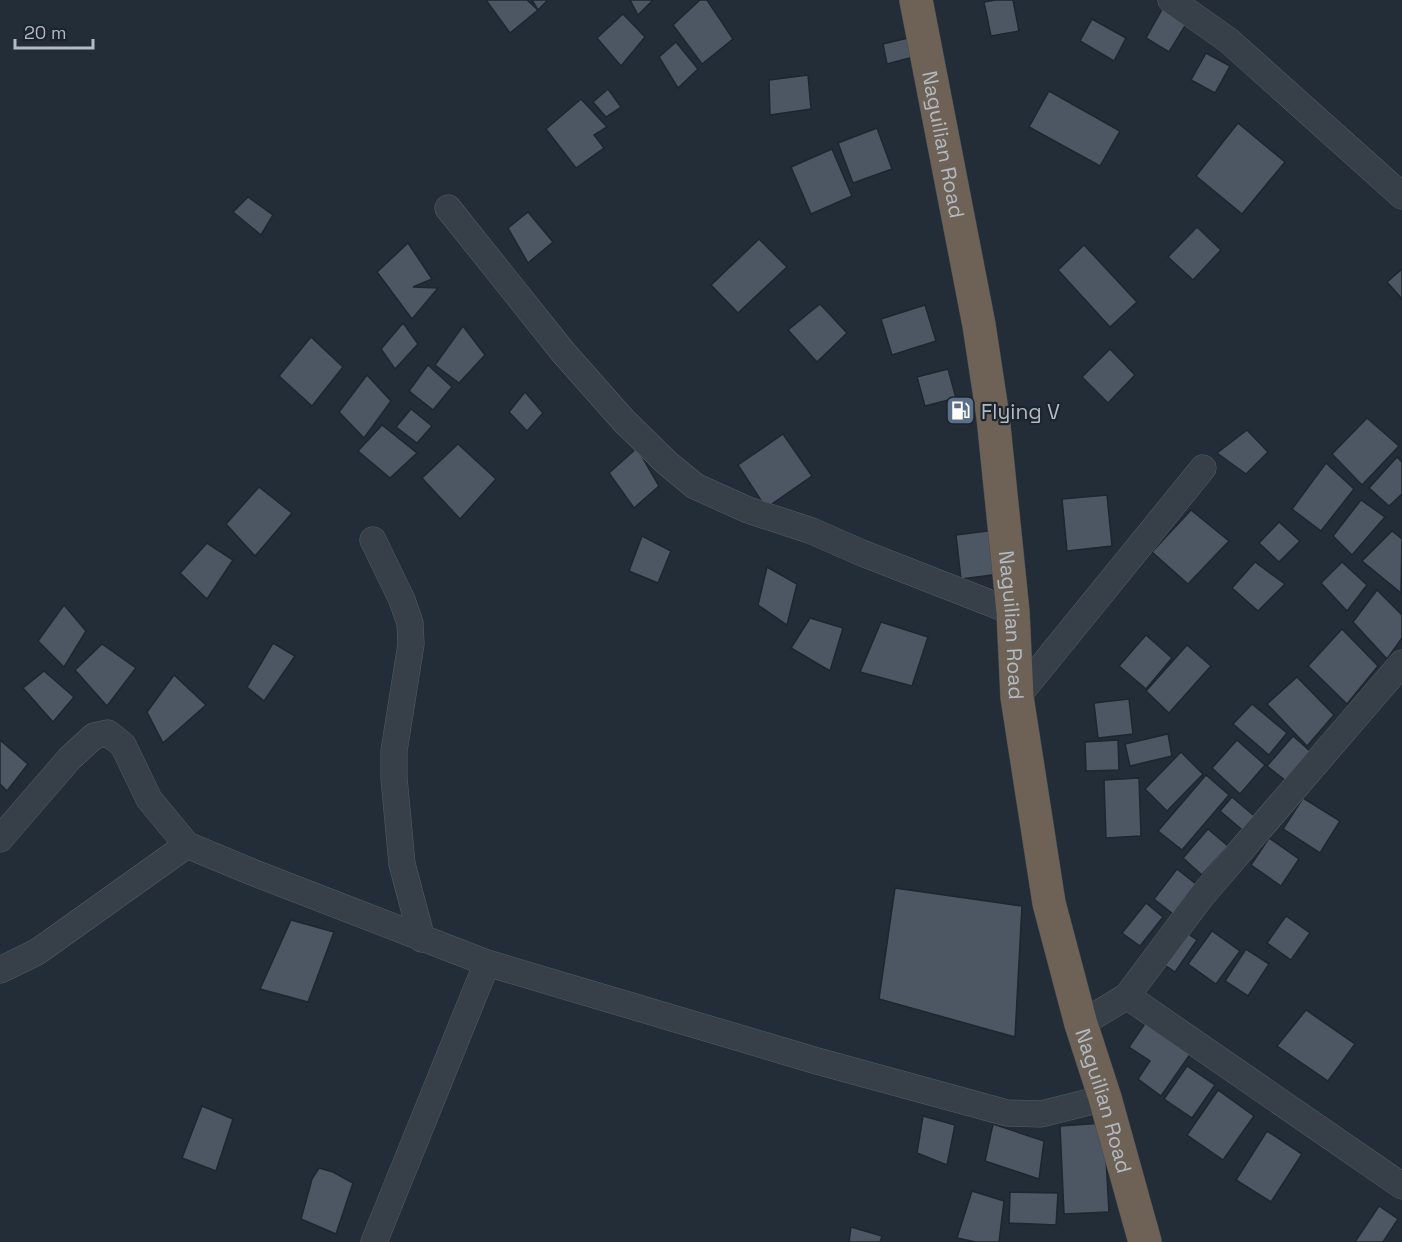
<svg xmlns="http://www.w3.org/2000/svg" width="1402" height="1242" font-family="'Space Grotesk',sans-serif">
  <rect width="100%" height="100%" fill="#232d37"/>
  <g fill="#4c5763" stroke="#1e262f" stroke-width="1.5">
    <polygon points="486,0 527,0 538,10 510,33"/>
    <polygon points="532,0 548,0 538,10"/>
    <polygon points="630,0 653,0 638,15"/>
    <polygon points="700,0 707,0 733,39 702,64 673,25"/>
    <polygon points="996,0 1013,0 1019,31 991,36 984,2"/>
    <polygon points="1164,6 1188,21 1169,52 1146,38"/>
    <polygon points="623,14 645,37 621,66 597,38"/>
    <polygon points="1092,19 1126,38 1114,61 1080,41"/>
    <polygon points="912,37 917,56 887,64 883,44"/>
    <polygon points="676,42 698,69 678,88 659,57"/>
    <polygon points="1206,53 1230,66 1215,93 1191,80"/>
    <polygon points="808,75 811,109 770,115 769,80"/>
    <polygon points="608,89 621,107 606,117 593,102"/>
    <polygon points="1049,91 1120,131 1100,166 1029,127"/>
    <polygon points="581,99 607,127 594,135 604,148 576,168 546,129"/>
    <polygon points="1238,123 1285,162 1242,214 1196,176"/>
    <polygon points="877,128 892,169 853,183 838,143"/>
    <polygon points="832,149 852,196 811,214 791,167"/>
    <polygon points="248,197 273,215 261,235 233,212"/>
    <polygon points="528,212 553,242 528,263 508,228"/>
    <polygon points="1197,227 1221,250 1193,280 1168,257"/>
    <polygon points="759,239 787,267 738,313 711,285"/>
    <polygon points="408,243 432,279 413,287 438,288 412,319 377,272"/>
    <polygon points="1084,245 1137,302 1110,327 1058,270"/>
    <polygon points="1402,269 1402,299 1387,282"/>
    <polygon points="820,304 847,333 817,362 788,330"/>
    <polygon points="925,305 936,341 892,355 881,319"/>
    <polygon points="403,323 418,344 395,369 381,349"/>
    <polygon points="463,326 485,355 459,383 435,365"/>
    <polygon points="311,337 343,367 312,406 279,376"/>
    <polygon points="1110,349 1135,375 1108,403 1082,377"/>
    <polygon points="428,365 452,387 433,410 409,391"/>
    <polygon points="948,369 956,398 925,406 917,377"/>
    <polygon points="367,375 391,401 364,438 339,412"/>
    <polygon points="525,392 543,413 527,431 509,412"/>
    <polygon points="411,409 432,426 417,443 396,427"/>
    <polygon points="1367,418 1399,446 1362,485 1332,454"/>
    <polygon points="382,425 417,453 390,478 358,451"/>
    <polygon points="1247,430 1268,452 1246,474 1217,453"/>
    <polygon points="783,434 812,476 766,508 738,465"/>
    <polygon points="458,444 496,479 460,519 422,478"/>
    <polygon points="637,448 659,486 634,508 609,473"/>
    <polygon points="1397,457 1402,462 1402,494 1389,506 1369,488"/>
    <polygon points="1326,463 1354,489 1321,531 1292,509"/>
    <polygon points="259,487 292,513 255,556 226,524"/>
    <polygon points="1107,495 1112,546 1067,551 1062,499"/>
    <polygon points="1361,500 1385,517 1352,555 1333,536"/>
    <polygon points="1191,510 1229,541 1188,584 1152,552"/>
    <polygon points="1279,522 1300,541 1279,562 1259,543"/>
    <polygon points="995,530 1000,574 961,579 956,535"/>
    <polygon points="1392,531 1402,539 1401,593 1362,561"/>
    <polygon points="642,536 671,551 658,583 629,571"/>
    <polygon points="207,543 233,560 207,599 180,573"/>
    <polygon points="1255,562 1285,584 1258,611 1232,588"/>
    <polygon points="1342,562 1367,585 1347,611 1321,583"/>
    <polygon points="767,567 797,584 787,625 758,605"/>
    <polygon points="1377,590 1402,615 1402,638 1387,659 1353,622"/>
    <polygon points="64,605 86,631 64,667 38,641"/>
    <polygon points="810,618 843,628 830,671 791,648"/>
    <polygon points="881,622 928,637 912,686 860,672"/>
    <polygon points="1342,629 1378,666 1347,704 1308,666"/>
    <polygon points="1146,635 1172,658 1146,689 1119,666"/>
    <polygon points="273,643 295,656 264,701 247,687"/>
    <polygon points="102,644 136,668 107,706 75,670"/>
    <polygon points="1187,645 1211,666 1169,713 1146,691"/>
    <polygon points="44,671 74,697 53,722 23,688"/>
    <polygon points="174,675 206,705 163,743 147,712"/>
    <polygon points="1297,677 1334,715 1307,746 1267,704"/>
    <polygon points="1129,699 1133,734 1098,738 1094,703"/>
    <polygon points="1252,704 1287,733 1269,755 1233,724"/>
    <polygon points="1168,734 1172,756 1130,766 1125,744"/>
    <polygon points="1293,736 1311,752 1286,781 1267,766"/>
    <polygon points="0,740 28,764 7,791 0,784"/>
    <polygon points="1118,740 1119,770 1086,771 1085,742"/>
    <polygon points="1237,740 1265,765 1240,794 1212,768"/>
    <polygon points="1181,752 1203,774 1167,811 1145,789"/>
    <polygon points="1206,775 1229,795 1182,850 1158,831"/>
    <polygon points="1139,778 1141,836 1106,838 1104,780"/>
    <polygon points="1232,797 1259,820 1247,834 1220,811"/>
    <polygon points="1303,798 1340,821 1320,853 1283,829"/>
    <polygon points="1208,829 1228,846 1202,875 1183,858"/>
    <polygon points="1269,838 1299,859 1281,886 1251,865"/>
    <polygon points="1177,869 1196,884 1173,914 1154,899"/>
    <polygon points="895,888 1022,906 1015,1037 879,999"/>
    <polygon points="1146,903 1163,917 1140,946 1122,933"/>
    <polygon points="1286,916 1310,933 1291,960 1267,943"/>
    <polygon points="291,920 334,932 308,1002 260,989"/>
    <polygon points="1181,929 1197,940 1175,972 1159,961"/>
    <polygon points="1212,931 1240,951 1216,984 1188,964"/>
    <polygon points="1246,949 1269,964 1248,996 1225,981"/>
    <polygon points="1306,1010 1355,1044 1328,1081 1277,1046"/>
    <polygon points="1146,1022 1191,1053 1161,1096 1138,1079 1150,1061 1129,1047"/>
    <polygon points="1187,1066 1215,1085 1192,1118 1164,1099"/>
    <polygon points="1218,1090 1254,1116 1223,1160 1187,1135"/>
    <polygon points="202,1106 233,1119 216,1171 182,1158"/>
    <polygon points="923,1116 955,1125 947,1165 917,1153"/>
    <polygon points="1104,1123 1109,1212 1064,1214 1060,1126"/>
    <polygon points="993,1124 1044,1141 1039,1179 985,1161"/>
    <polygon points="1267,1131 1302,1154 1271,1202 1236,1180"/>
    <polygon points="319,1168 333,1172 353,1183 336,1234 301,1219 312,1179"/>
    <polygon points="972,1191 1004,1201 999,1242 976,1242 957,1238"/>
    <polygon points="1010,1192 1058,1193 1056,1225 1009,1223"/>
    <polygon points="1379,1206 1398,1219 1383,1242 1355,1242"/>
    <polygon points="851,1227 882,1236 880,1242 849,1242"/>
  </g>
  <g fill="none" stroke-linecap="round" stroke-linejoin="round">
    <defs>
      <g id="minor">
        <polyline points="1171,0 1228,40 1402,196"/>
        <polyline points="448,208 563,352 624,421 667,463 695,486 748,510 812,531 862,553 1013,612"/>
        <polyline points="373,540 402,600 410,623 411,644 394,751 394,778 402,864 422,939"/>
        <polyline points="1017,697 1203,468"/>
        <polyline points="0,839 70,758 94,736 108,733 123,745 149,799 187,845"/>
        <polyline points="0,970 37,952 187,845 252,872 487,963 817,1061 1007,1113 1041,1114 1105,1098"/>
        <polyline points="1127,996 1402,1186"/>
        <polyline points="1081,1024 1127,996 1201,897 1402,663"/>
        <polyline points="374,1242 487,963"/>
      </g>
      <g id="highway">
        <path id="s1" d="M916 0 979 325 993 417 1013 612 1017 697 1049 903 1081 1024 1105 1098 1145 1242"/>
      </g>
    </defs>
    <use href="#minor" stroke="#555d66" stroke-width="27"/>
    <use href="#highway" stroke="#424a53" stroke-width="34"/>
    <use href="#minor" stroke="#373f48" stroke-width="26"/>
    <use href="#highway" stroke="#6d6255" stroke-width="33"/>
  </g>
  <defs>
    <symbol id="fuel-square" viewBox="-11 -11 22 22"><rect x="-9" y="-9" width="18" height="18" rx="4" fill="#5c6f8a" stroke="#1c242d"/><path d="M-5.5-6h7V0h2V4h1.3V-2.5L3-4.5l.8-.8L6-3V5H2.5V1h-1V6h-7ZM-4.2-4.7v3.2H.2V-4.7Z" fill="#fff"/></symbol>
  </defs>
  <g fill-rule="evenodd">
    <use href="#fuel-square" x="944" y="394" width="33" height="33"/>
  </g>
  <g text-anchor="middle" dominant-baseline="central" stroke-width="4.5" stroke-linejoin="round" paint-order="stroke">
    <g font-size="21" fill="#b2bac4" stroke="#1c242d">
      <text stroke="none"><textPath href="#s1" startOffset="147">Naguilian Road</textPath></text>
      <text stroke="none"><textPath href="#s1" startOffset="633">Naguilian Road</textPath></text>
      <text stroke="none"><textPath href="#s1" startOffset="1119">Naguilian Road</textPath></text>
    </g>
    <g font-size="21" fill="#b2bac4" stroke="#1c242d" text-anchor="start">
      <text x="981" y="411">Flying V</text>
    </g>
  </g>
  <path d="M15 39v9h78v-9" fill="none" stroke="#b2bac4" stroke-width="3"/>
  <text x="24" y="39" font-size="18" fill="#b2bac4" stroke="#1c242d" stroke-width="4.5" paint-order="stroke">20 m</text>
</svg>
